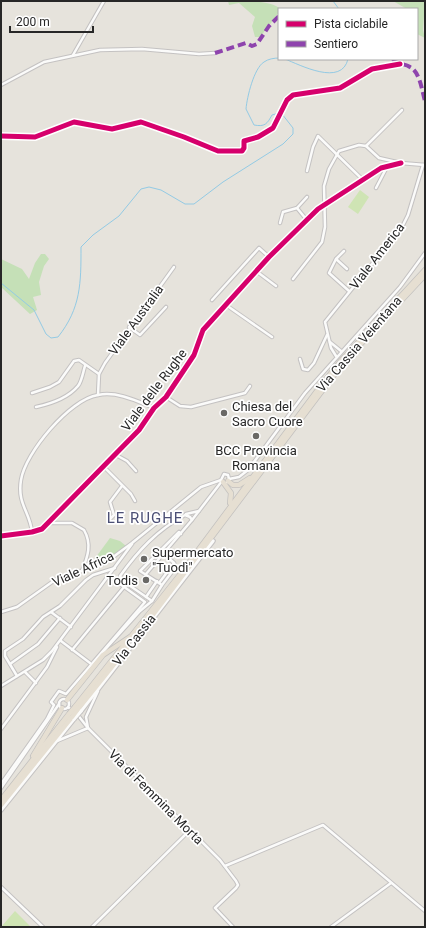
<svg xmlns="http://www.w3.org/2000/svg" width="426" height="928" font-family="Roboto,sans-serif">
  <rect width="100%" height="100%" fill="#e6e3dc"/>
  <g fill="#c5e0b7">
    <path d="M228 1C240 1 273 0 280 9 277 18 266 27 261 37H255L252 26 255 17 239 3 229 5Z"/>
    <polygon points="393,1 425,1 423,30 425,38 417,34 417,9 407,9"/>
    <polygon points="41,254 45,254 49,259 44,266 39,282 41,295 33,297 37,310 30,314 1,287 1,259 22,269 29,279 35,263"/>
    <polygon points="110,538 120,541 126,546 107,560 97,563 96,557"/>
  </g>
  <g fill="#cfe4b4">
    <polygon points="360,190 369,197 358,214 348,207"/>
    <polygon points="15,911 31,927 1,927"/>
  </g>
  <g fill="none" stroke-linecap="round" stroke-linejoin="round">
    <g stroke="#93cae4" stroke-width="1">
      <polyline points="333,1 339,9"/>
      <path d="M285 59C300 65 342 87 348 59"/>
      <path d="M279 113 272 115C267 124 265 127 254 125L246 109C247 97 254 68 264 62 268 59 274 58 279 58"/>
      <path d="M1 283 34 310 46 334 51 338 58 337C81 308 81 283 81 247L93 235 119 216 141 189 149 187 161 190 185 204H194L223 182 283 144 293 134V128L282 114"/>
    </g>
    <defs>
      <g id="minor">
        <polyline points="73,55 104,1"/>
        <polyline points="1,85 44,62 100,50 142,49 199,54 215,53"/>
        <polyline points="1,136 35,137 74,122 112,129 141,122 184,137 218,151 242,151 244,148 244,141 258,137 273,128 287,100 293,95 340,88 372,69 400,64"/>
        <polyline points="366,146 402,110"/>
        <polyline points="307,171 313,147 318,136 362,179"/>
        <polyline points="376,188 388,165"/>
        <polyline points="297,208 306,219"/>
        <polyline points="280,223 283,212 297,208 307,197"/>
        <polyline points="344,251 336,259 329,273 349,291"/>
        <polyline points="336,259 347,269"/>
        <polyline points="256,271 276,286"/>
        <polyline points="293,279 322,242 325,227 324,186 329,169 339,151 359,145 366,146 379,158 401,163 425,165"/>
        <polyline points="212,300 259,248 269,257"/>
        <polyline points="226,305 272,337"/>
        <polyline points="129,327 140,335 166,307"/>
        <polyline points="330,342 341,351"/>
        <polyline points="336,356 331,348 325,322 402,227 408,215 423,165"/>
        <polyline points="300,359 303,369 308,370 314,363 327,335"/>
        <polyline points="32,393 50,387 59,382 74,361 79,360 99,374"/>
        <polyline points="98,395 99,374 105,363 174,267"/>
        <polyline points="166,397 180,406 191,407 245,393 250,386"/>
        <path d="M36 407C50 404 68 398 78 386 82 381 83 372 85 366"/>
        <polyline points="116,455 127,461 136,471"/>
        <polyline points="104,467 131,494 135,501"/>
        <polyline points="227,482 229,479 239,477 248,470 305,393 400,287 425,253"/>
        <polyline points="186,514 199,511"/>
        <polyline points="109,520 114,515 110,502 122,486"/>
        <polyline points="192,520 222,481"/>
        <path d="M49 523H72L84 530C92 544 88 556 82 571"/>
        <path d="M32 532C30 512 17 504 21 480 25 453 70 399 98 395 117 391 137 401 154 408"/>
        <polyline points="1,536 32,532 42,529 139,430 154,408 166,397 194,355 203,330 269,257 318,209 381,168 401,163"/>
        <path d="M146 574 192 520 190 517 185 515C157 530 138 551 120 576L123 581 152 601 162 585 140 571 179 532 181 534"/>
        <polyline points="159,583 174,563"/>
        <polyline points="162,585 175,568 174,563 163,553"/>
        <polyline points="146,597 157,581"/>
        <polyline points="1,612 17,607 55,580 105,563 132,543 201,487 221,480 224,474 228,475 229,479"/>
        <polyline points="51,612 71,627"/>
        <polyline points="61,641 90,663"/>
        <polyline points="72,650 124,587"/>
        <polyline points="101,654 140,611 152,601"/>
        <polyline points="10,664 38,644 60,618"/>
        <polyline points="25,672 36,683"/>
        <polyline points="17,676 5,656 5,651 23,639 43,617 60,606 86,580 93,575 115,568"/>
        <polyline points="1,686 43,660 52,651 132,544"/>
        <circle cx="64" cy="704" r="5"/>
        <polyline points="68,707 73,711"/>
        <polyline points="77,714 88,728 220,860 236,881 238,885 236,888 215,908 233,927"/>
        <polyline points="88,728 86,717 98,691"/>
        <polyline points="1,729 47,667 57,647"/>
        <polyline points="57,741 88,728"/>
        <polyline points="1,784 47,719 54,705 51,702 59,691 66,694 145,602 109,576"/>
        <polyline points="1,788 59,704"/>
        <polyline points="225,866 323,825 425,911"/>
        <polyline points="1,887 43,927"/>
        <polyline points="92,927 190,830"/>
        <polyline points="331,927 391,883"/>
      </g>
      <g id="tertiary">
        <polyline points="81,711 213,541"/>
        <polyline points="1,810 74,719"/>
      </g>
      <g id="trunk">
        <polyline points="228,481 233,485 239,485 250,478"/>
        <polyline points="223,482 231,493 230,503"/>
        <polyline points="149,620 343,363 425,275"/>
        <polyline points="67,700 103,655 130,637"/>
        <polyline points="75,707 179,576 320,387 341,361 425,270"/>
        <polyline points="78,709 127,648"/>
        <polyline points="33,756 62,708"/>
        <polyline points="1,800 69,714"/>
        <polyline points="1,805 72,717"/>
      </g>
    </defs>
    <use href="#minor" stroke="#c4c2c2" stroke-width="4.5"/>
    <use href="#tertiary" stroke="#c4c2c2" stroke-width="5.5"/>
    <use href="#trunk" stroke="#c3c1bf" stroke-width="6"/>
    <use href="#minor" stroke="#fbfbfa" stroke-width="2.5"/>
    <use href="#tertiary" stroke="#fbfbfa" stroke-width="3.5"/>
    <use href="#trunk" stroke="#e6dfd2" stroke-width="4.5"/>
    <defs>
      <polyline id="tertiary-bridge" points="74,719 81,711"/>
      <g id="trunk-bridge">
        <polyline points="69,714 75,707"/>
        <polyline points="72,717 78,709"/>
      </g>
    </defs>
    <use href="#tertiary-bridge" stroke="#c4c2c2" stroke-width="5.5" stroke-linecap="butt"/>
    <use href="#trunk-bridge" stroke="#c3c1bf" stroke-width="6" stroke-linecap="butt"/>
    <use href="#tertiary-bridge" stroke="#fbfbfa" stroke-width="3.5"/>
    <use href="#trunk-bridge" stroke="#e6dfd2" stroke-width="4.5"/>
    <g stroke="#8e44ad" stroke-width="4" stroke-dasharray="8 4" stroke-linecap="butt">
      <polyline points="215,53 246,43 252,46 257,44 269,26 279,16"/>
      <path d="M393 59C397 65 404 63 410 67 420 72 422 91 425 101"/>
    </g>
    <defs>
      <g id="cycleway">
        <polyline points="1,136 35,137 74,122 112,129 141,122 184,137 218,151 242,151 244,148 244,141 258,137 273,128 287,100 293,95 340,88 372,69 400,64"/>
        <polyline points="1,536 32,532 42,529 139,430 154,408 166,397 194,355 203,330 269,257 318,209 381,168 401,163"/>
      </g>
    </defs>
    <use href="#cycleway" stroke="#fff" stroke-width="8"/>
    <use href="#cycleway" stroke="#d6006c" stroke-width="5"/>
  </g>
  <g fill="#6a6966" stroke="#fff" stroke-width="1.5">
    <circle cx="224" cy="413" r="4"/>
    <circle cx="256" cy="436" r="4"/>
    <circle cx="144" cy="559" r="4"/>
    <circle cx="146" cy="580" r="4"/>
  </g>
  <g text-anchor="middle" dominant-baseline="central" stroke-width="3.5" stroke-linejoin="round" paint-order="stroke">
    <g font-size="13" fill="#272727" stroke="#fff">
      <text transform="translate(377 256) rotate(-52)">Viale America</text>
      <text transform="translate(136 320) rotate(-54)">Viale Australia</text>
      <text transform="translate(359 344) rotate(-49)">Via Cassia Veientana</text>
      <text transform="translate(154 390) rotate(-53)">Viale delle Rughe</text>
      <text transform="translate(83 569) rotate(-25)">Viale Africa</text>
      <text transform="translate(134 640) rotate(-52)">Via Cassia</text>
      <text transform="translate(156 797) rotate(45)">Via di Femmina Morta</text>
    </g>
    <g font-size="13" fill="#272727" stroke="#fff" text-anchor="start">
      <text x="232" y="406">Chiesa del<tspan x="232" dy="15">Sacro Cuore</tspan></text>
      <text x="256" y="450" text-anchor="middle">BCC Provincia<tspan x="256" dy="15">Romana</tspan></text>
      <text x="152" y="552">Supermercato<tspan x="152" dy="15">"Tuodì"</tspan></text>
      <text x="138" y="580" text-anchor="end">Todis</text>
    </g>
    <g font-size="15" letter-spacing="1" fill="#4b4f75" stroke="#fff">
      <text x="145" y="518">LE RUGHE</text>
    </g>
  </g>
  <rect width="426" height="928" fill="none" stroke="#272727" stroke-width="4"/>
  <rect x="278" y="8" width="140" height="52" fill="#ffffff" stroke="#a9a9a9"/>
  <rect x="286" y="21" width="20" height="6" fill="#d6006c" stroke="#a9a9a9"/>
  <text x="314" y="28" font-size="12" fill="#272727">Pista ciclabile</text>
  <rect x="286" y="41" width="20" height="6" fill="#8e44ad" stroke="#a9a9a9"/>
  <text x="314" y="48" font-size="12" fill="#272727">Sentiero</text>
  <path d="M10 26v6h83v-6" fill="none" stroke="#272727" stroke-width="2"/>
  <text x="16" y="26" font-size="12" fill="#272727" stroke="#ffffff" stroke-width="3" paint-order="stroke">200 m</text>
</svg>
